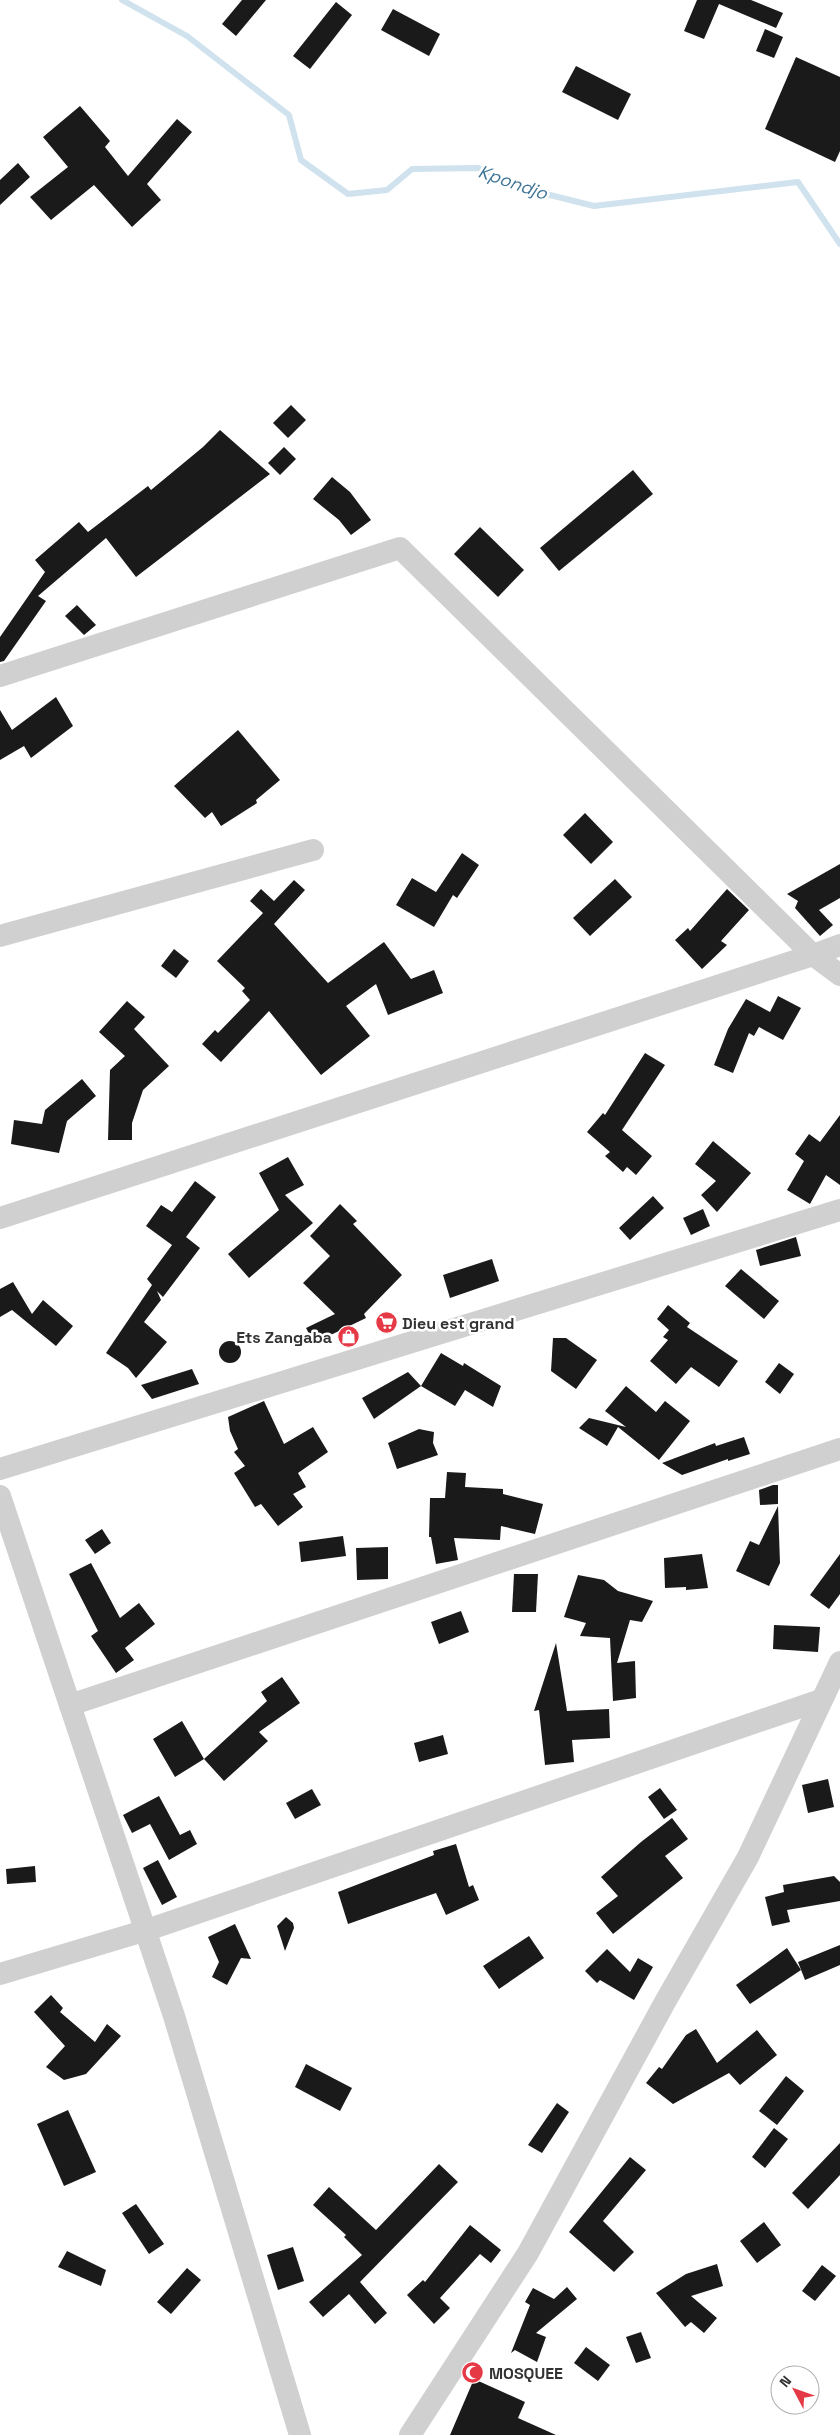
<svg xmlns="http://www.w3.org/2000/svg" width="840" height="2435" font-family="'Space Grotesk',sans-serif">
  <rect width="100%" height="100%" fill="#fff"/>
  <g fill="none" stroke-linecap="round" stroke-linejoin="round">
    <polyline stroke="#cfe2ee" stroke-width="6" points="122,0 187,36 289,115 301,160 348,194 387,190 412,169 478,168 526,189 594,206 798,182 840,244"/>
  </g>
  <g fill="#1a1a1a">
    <polygon points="242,0 266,0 236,36 222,24"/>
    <polygon points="697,0 751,0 783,13 776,28 719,4 704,39 684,31"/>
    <polygon points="336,2 352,15 310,69 293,56"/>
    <polygon points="393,9 440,34 429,56 381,30"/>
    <polygon points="765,29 783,37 774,58 756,51"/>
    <polygon points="796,57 840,77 840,151 835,162 765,129"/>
    <polygon points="576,66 631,94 618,120 562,92"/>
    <polygon points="80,106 110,141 105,147 128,176 177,119 192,132 147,184 161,200 132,227 94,185 51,220 30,197 68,167 43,137"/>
    <polygon points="18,163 30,177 0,205 0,180"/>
    <polygon points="291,405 306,420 288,438 273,423"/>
    <polygon points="220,430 270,474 136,577 106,538 38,596 46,601 4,661 0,662 0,637 45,572 35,560 79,522 88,532 148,486 151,490 203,447"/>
    <polygon points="284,447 296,459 280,475 268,463"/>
    <polygon points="633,470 653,494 559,571 540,548"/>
    <polygon points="332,477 350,492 371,520 351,535 339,520 313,499"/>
    <polygon points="480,527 524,570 498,597 454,554"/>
    <polygon points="77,605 96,625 84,635 65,616"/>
    <polygon points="56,697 73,726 31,758 24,746 0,760 0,710 12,730"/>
    <polygon points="238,730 280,780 256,800 257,803 221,826 212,812 205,818 174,786"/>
    <polygon points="585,813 613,842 591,864 563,835"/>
    <polygon points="462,853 479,865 457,898 453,895 434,927 396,905 412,878 436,892"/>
    <polygon points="840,864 840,898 819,910 833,925 820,936 795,908 798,901 787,894"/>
    <polygon points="615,879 632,897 590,936 573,918"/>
    <polygon points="294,880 305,890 274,924 328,983 384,942 411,979 434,970 443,993 388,1015 376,984 346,1006 370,1036 321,1075 269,1011 221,1062 202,1044 215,1030 218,1033 250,1000 242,991 245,988 217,961 263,913 250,901 261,889 274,901"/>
    <polygon points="727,889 749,910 721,941 727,945 702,969 675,940 688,928 690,931"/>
    <polygon points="174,949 189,961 176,978 161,966"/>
    <polygon points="778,996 801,1008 783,1040 759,1027 754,1036 749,1033 733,1073 714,1065 728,1029 746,999 770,1012"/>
    <polygon points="127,1001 145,1017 134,1029 169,1066 143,1090 132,1123 132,1140 108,1140 110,1070 125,1056 99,1032"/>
    <polygon points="645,1053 665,1065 622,1130 652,1156 636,1175 627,1167 623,1172 605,1156 610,1152 587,1132 603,1113 605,1115"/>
    <polygon points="82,1079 96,1096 67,1121 59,1153 11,1144 14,1120 42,1124 45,1110"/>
    <polygon points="840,1115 840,1185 826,1175 810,1204 787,1190 804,1161 795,1154 809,1134 820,1142"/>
    <polygon points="713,1141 751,1173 717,1212 701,1195 716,1181 695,1164"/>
    <polygon points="288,1157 304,1185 285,1195 313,1223 249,1278 228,1254 279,1210 259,1173"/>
    <polygon points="195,1181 216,1197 186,1237 200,1248 163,1297 157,1291 161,1300 144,1322 167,1342 136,1378 128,1368 106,1353 152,1285 147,1279 172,1245 146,1226 161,1205 172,1212"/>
    <polygon points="653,1196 664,1208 630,1240 619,1228"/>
    <polygon points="340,1204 357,1221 353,1224 402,1275 364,1314 366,1318 314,1343 306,1328 335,1314 303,1283 330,1256 310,1236"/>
    <polygon points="703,1209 710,1226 691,1235 683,1218"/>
    <polygon points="796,1237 801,1256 760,1266 756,1250"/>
    <polygon points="492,1259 499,1281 450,1298 443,1275"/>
    <polygon points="741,1269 779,1301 764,1319 725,1286"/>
    <polygon points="13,1282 32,1314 43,1300 73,1326 56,1346 12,1310 0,1317 0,1289"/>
    <polygon points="668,1305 690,1323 687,1327 738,1361 719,1387 691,1367 676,1384 650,1361 668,1340 663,1337 669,1330 657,1319"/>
    <polygon points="553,1338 566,1338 597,1360 576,1389 551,1371"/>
    <circle cx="230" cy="1352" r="11"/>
    <polygon points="441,1353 463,1366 464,1363 501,1386 493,1407 465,1390 455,1406 421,1386"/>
    <polygon points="779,1363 794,1374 780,1394 765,1382"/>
    <polygon points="192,1369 199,1384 152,1399 141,1385"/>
    <polygon points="408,1372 421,1386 374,1419 362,1398"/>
    <polygon points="626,1386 656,1412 665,1401 690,1421 659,1460 618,1427 607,1446 579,1428 589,1418 626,1427 605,1411"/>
    <polygon points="264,1401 284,1444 313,1427 328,1452 298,1473 306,1487 293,1494 303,1507 278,1526 261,1504 255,1507 234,1473 245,1466 234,1452 238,1449 230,1431 228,1417"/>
    <polygon points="419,1429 434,1432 433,1443 438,1455 397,1469 388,1443"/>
    <polygon points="744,1437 750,1454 728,1461 728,1459 682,1475 662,1463 715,1443 716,1446"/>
    <polygon points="447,1472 466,1473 465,1487 503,1489 503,1494 543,1504 535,1534 501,1526 500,1540 454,1538 458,1560 436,1564 431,1537 429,1537 430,1498 445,1498"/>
    <polygon points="773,1485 778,1485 778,1504 760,1505 759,1490"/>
    <polygon points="778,1506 780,1563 769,1586 736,1571 750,1541 759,1545"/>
    <polygon points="102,1529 111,1543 95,1554 85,1540"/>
    <polygon points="343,1536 346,1556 301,1562 299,1542"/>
    <polygon points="388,1547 388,1579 357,1580 356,1548"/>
    <polygon points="702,1554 708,1588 686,1590 686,1587 665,1588 664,1558"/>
    <polygon points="840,1554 840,1594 829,1609 810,1595"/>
    <polygon points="91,1563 120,1618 139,1603 155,1624 125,1648 134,1660 116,1673 91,1636 98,1631 69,1574"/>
    <polygon points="514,1574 538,1574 536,1612 512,1612"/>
    <polygon points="578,1575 604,1580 618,1591 653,1601 642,1622 630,1620 617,1663 635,1661 636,1698 613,1701 610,1638 580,1636 586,1623 564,1617"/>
    <polygon points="461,1611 469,1632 439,1644 431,1622"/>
    <polygon points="774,1625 820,1627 818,1652 773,1649"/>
    <polygon points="556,1643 567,1711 609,1709 610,1738 572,1740 574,1762 545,1765 539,1710 534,1711"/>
    <polygon points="282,1677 300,1703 259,1732 268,1741 244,1763 224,1781 204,1759 175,1777 153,1739 182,1721 204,1759 267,1701 261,1692"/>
    <polygon points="443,1735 448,1754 419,1762 414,1743"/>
    <polygon points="828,1779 834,1807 808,1813 802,1785"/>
    <polygon points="660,1788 677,1810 664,1819 648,1797"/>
    <polygon points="312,1789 321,1805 295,1819 286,1803"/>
    <polygon points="159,1796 180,1835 190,1830 197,1844 169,1860 150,1824 132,1833 123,1815"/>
    <polygon points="672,1818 688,1839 665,1856 683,1878 613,1934 596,1913 618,1896 601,1877 641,1842"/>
    <polygon points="456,1844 469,1887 473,1885 479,1900 446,1915 436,1893 348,1924 338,1892 434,1855 433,1851"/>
    <polygon points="158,1860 177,1897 162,1905 143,1868"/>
    <polygon points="35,1866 36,1882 7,1884 6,1869"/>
    <polygon points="834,1876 840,1882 840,1901 787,1910 790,1922 772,1926 765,1897 784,1892 783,1885"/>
    <polygon points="286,1917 293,1923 294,1928 285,1951 277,1926"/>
    <polygon points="235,1924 251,1959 241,1958 227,1985 212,1977 219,1962 208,1937"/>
    <polygon points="529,1936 544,1958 499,1989 483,1966"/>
    <polygon points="840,1945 840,1965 805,1980 798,1962"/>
    <polygon points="787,1948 801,1970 750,2004 736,1985"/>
    <polygon points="607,1949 630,1972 638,1958 653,1967 634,2000 600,1980 597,1983 585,1971"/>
    <polygon points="51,1995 63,2008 60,2012 95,2042 107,2024 121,2036 86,2074 64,2080 46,2067 65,2046 34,2012"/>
    <polygon points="696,2029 717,2063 757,2030 777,2055 740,2085 729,2073 673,2104 646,2083 659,2067 662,2069 686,2035"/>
    <polygon points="306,2064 352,2088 340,2111 295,2087"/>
    <polygon points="786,2076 804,2091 777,2125 759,2111"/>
    <polygon points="557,2103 569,2112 542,2153 528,2145"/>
    <polygon points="68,2110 96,2172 64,2186 37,2124"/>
    <polygon points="774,2128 788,2139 765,2168 752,2157"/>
    <polygon points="840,2143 840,2175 808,2209 792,2193"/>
    <polygon points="630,2157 646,2170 603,2221 634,2252 614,2272 569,2232"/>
    <polygon points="439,2164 458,2182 360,2282 387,2313 375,2324 349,2294 323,2317 309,2302 362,2255 344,2237 346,2235 313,2205 329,2187 376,2230"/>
    <polygon points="136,2204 164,2244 149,2254 122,2213"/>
    <polygon points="764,2222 781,2245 757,2263 740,2241"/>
    <polygon points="470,2225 501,2250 491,2263 480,2254 440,2298 450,2308 434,2324 407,2295 423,2280 425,2282"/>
    <polygon points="293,2247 304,2281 278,2290 267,2255"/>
    <polygon points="67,2251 106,2270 101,2286 58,2267"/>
    <polygon points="717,2264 723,2286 691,2296 717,2318 704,2333 691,2322 685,2327 656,2293 686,2274"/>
    <polygon points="822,2265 836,2276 815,2301 802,2291"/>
    <polygon points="187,2268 201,2280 171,2314 157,2302"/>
    <polygon points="567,2287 577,2299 536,2333 546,2337 537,2362 515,2350 511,2353 530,2305 525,2302 533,2288 554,2299"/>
    <polygon points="641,2332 651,2358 636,2363 626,2337"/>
    <polygon points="586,2347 610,2365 598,2381 574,2363"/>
    <polygon points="474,2379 525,2402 518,2418 556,2435 450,2435"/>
  </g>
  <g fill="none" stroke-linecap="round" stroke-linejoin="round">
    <g stroke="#d0d0d0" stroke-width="22">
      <polyline points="0,676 400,548 813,955 0,1218"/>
      <polyline points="0,936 313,850"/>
      <polyline points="840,945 813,955 840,975"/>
      <polyline points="0,1469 840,1210"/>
      <polyline points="0,1496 174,2016 300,2435"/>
      <polyline points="70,1705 840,1449"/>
      <polyline points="0,1974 147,1930 821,1700"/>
      <polyline points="410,2435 528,2253 665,2002 748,1857 840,1662"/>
    </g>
  </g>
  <defs>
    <symbol id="supermarket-disc" viewBox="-11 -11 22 22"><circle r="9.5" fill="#e63946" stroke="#fff"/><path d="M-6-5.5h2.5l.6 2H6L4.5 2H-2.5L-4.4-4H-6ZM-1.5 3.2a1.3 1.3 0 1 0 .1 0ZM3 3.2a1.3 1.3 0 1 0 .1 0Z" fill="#fff"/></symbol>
    <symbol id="shop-disc" viewBox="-11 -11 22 22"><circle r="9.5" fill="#e63946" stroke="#fff"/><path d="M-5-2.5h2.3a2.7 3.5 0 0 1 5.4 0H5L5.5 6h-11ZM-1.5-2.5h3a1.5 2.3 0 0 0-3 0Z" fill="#fff"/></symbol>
    <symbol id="mosque-disc" viewBox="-11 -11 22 22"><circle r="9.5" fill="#e63946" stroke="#fff"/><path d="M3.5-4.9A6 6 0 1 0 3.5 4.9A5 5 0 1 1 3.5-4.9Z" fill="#fff"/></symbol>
  </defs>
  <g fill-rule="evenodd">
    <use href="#supermarket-disc" x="374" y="1310" width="25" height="25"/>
    <use href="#shop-disc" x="336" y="1324" width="25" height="25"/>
    <use href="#mosque-disc" x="460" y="2360" width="25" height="25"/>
  </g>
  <g text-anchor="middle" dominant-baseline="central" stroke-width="5" stroke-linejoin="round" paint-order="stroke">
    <g font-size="16" font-weight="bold" fill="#333" stroke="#fff" text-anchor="start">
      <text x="402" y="1323">Dieu est grand</text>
      <text x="332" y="1337" text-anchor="end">Ets Zangaba</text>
      <text x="489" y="2373">MOSQUEE</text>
    </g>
    <g font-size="18" font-style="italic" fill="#3f7597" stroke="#fff">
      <text transform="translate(513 182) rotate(19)">Kpondjo</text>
    </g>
  </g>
  <g transform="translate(795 2390) rotate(311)"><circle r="24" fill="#ffffff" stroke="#adadad"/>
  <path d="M0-4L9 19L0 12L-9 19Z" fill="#e63946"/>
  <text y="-8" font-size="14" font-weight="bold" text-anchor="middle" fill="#333333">N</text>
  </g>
</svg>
